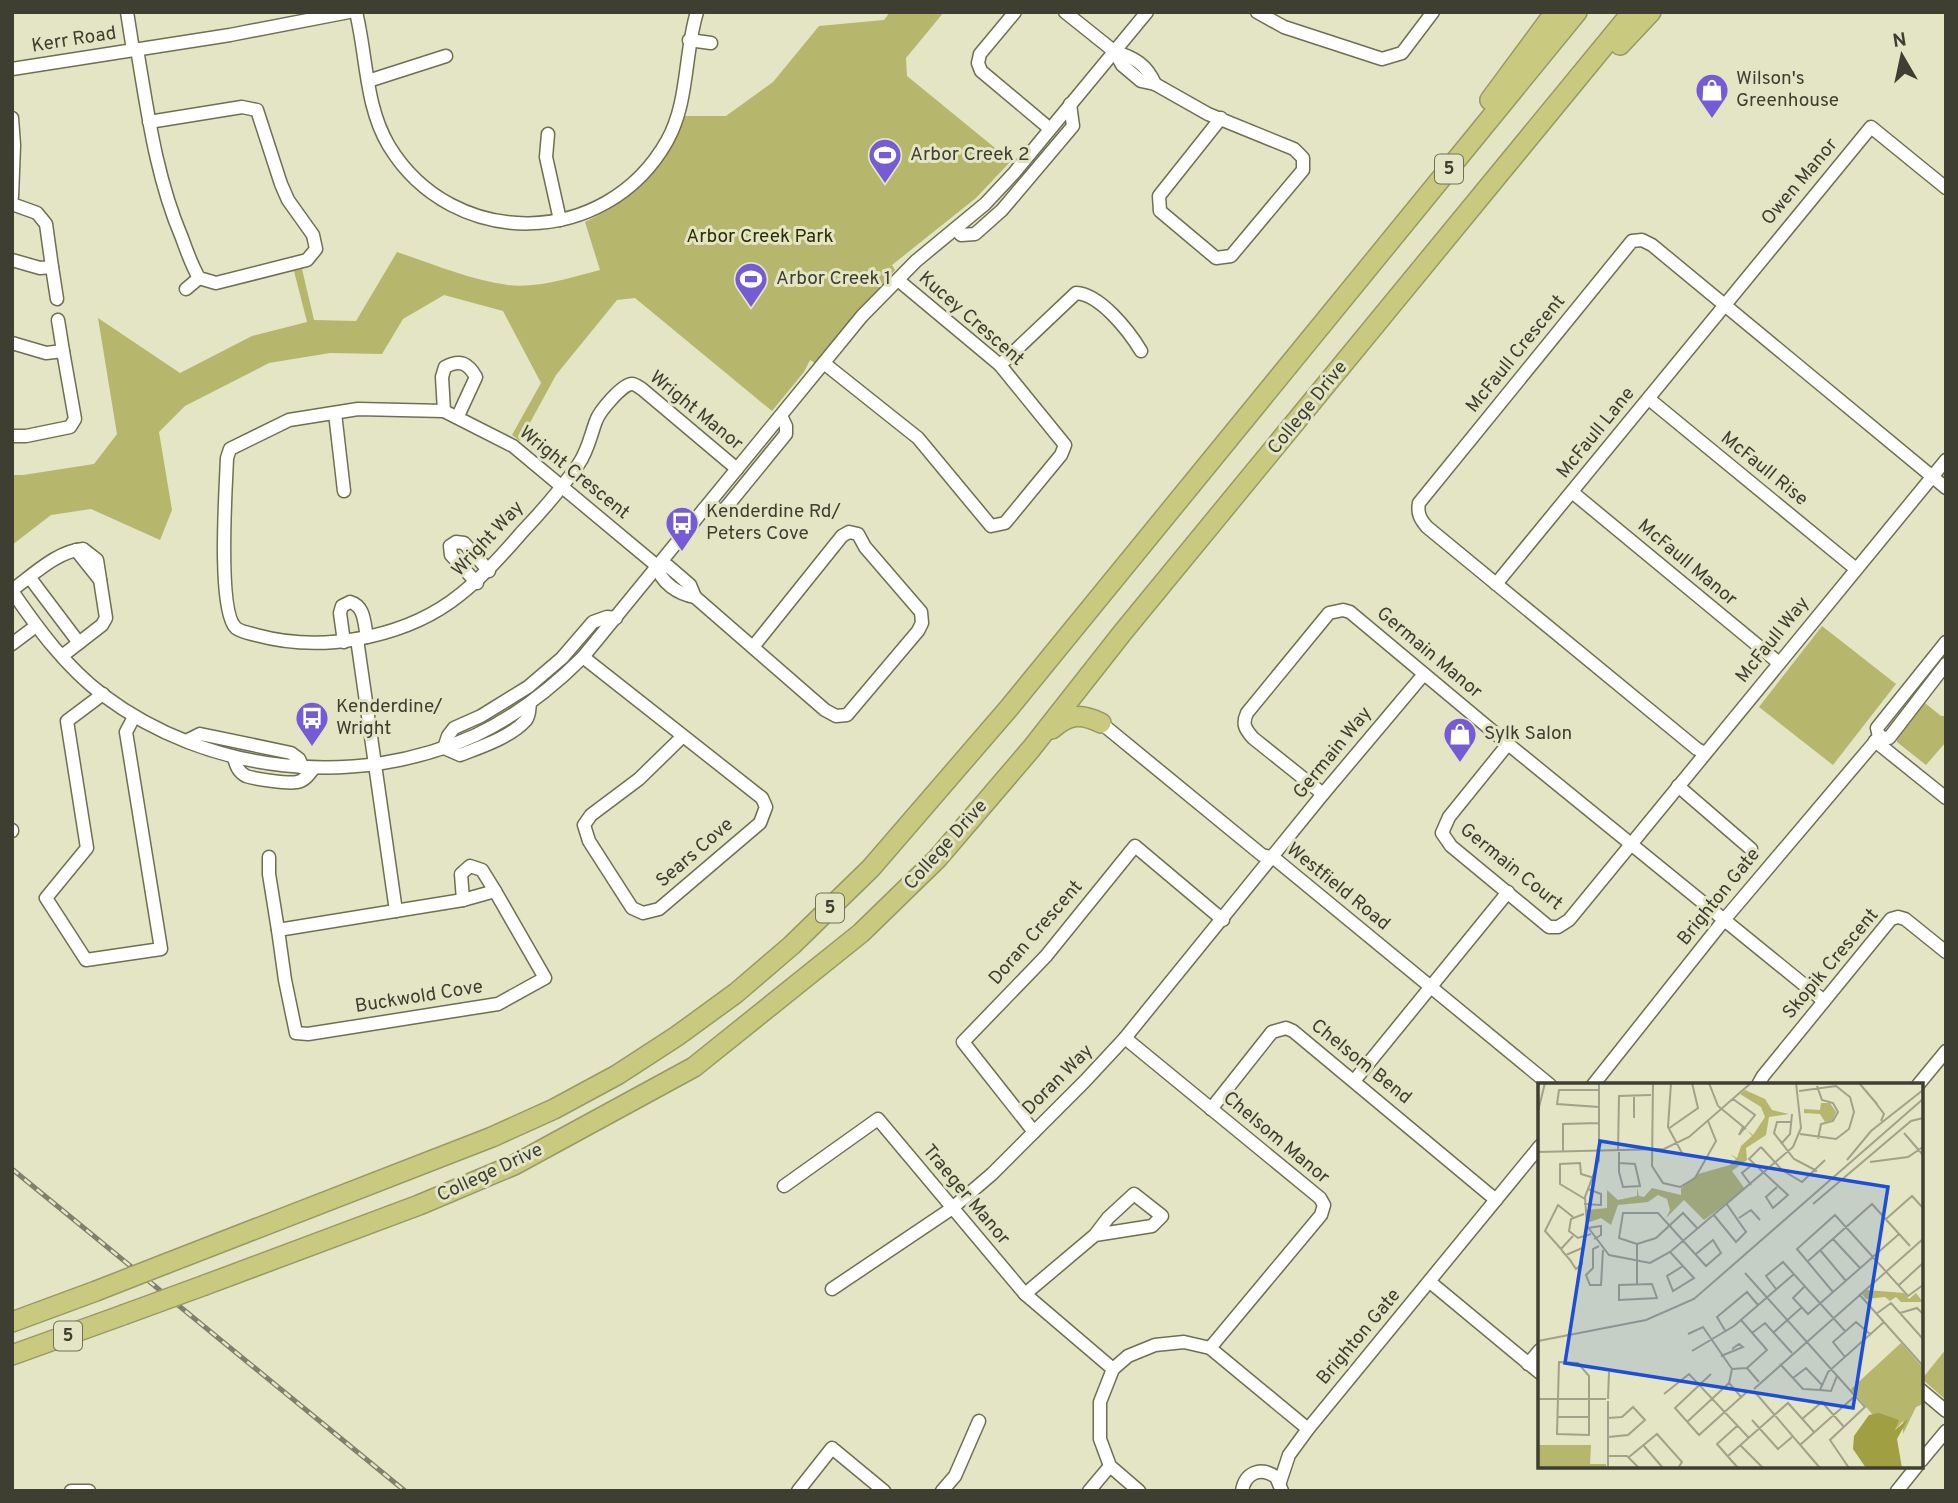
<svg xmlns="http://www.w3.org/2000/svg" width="1958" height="1503" font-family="Overpass,sans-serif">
  <rect width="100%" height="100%" fill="#e3e5c4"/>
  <g fill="#b6b66d">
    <path d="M890 12H944L906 58 907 76 1011 161 976 198 892 265 895 270 815 363 810 360 804 372 772 411 635 298 617 300 556 375 520 441 512 435 541 383 503 311 444 295 403 319 382 354 330 353 269 363 185 406 159 432 172 510 160 540 91 509 51 515 12 545V475H23L94 464 117 434 98 318 180 373 252 336 307 322 294 271 302 269 314 320 356 321 397 252C433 264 470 280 508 285 536 289 572 277 600 270L585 222C633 199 667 167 685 116H726L773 82 819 26 884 20Z"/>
    <polygon points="1822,626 1896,684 1833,765 1759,707"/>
    <polygon points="1925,703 1941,716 1946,716 1946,742 1926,765 1897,742 1896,738"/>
    <polygon points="1946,1349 1946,1400 1922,1379"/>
  </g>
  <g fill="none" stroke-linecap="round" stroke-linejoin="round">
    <defs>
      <g id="minor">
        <polyline points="127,12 133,50"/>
        <path d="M356 12C367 57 365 106 389 146 453 251 606 249 667 141 689 102 684 54 697 12"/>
        <polyline points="1015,12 980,54 978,63 981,71 1049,128"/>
        <polyline points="1065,12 1115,52 1122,65 1141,81 1155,84 1208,114 1294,149 1303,158 1303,170 1231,256 1216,258 1160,211 1159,196 1221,118"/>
        <polyline points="1257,12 1284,27 1382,59 1402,53 1433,12"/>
        <polyline points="689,40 711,43"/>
        <path d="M137 49C148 114 156 177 182 238 187 252 192 266 199 278L216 283 307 260 316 249 313 235 288 200 281 184 257 110 242 107 149 122"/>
        <path d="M1115 52C1134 57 1147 65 1155 84"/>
        <polyline points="12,69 230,35 349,12"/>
        <polyline points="368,81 446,56"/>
        <polyline points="12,118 14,145 12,197"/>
        <polyline points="548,134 546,157 560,220"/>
        <polyline points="12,204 37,213 46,224 52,267 40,268 12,260"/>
        <polyline points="956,229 961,235 975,234 1002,210 1073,126 1070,104"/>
        <polyline points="52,267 57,299"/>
        <polyline points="186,289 199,278"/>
        <polyline points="58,320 63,351"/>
        <polyline points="12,343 46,353 63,351 75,419 70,427 26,436 12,436"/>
        <polyline points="825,364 918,438 991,526 1005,523 1061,455 1065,445 1000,365 898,280"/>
        <path d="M1000 365 1076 293C1100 294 1129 331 1141 351"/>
        <polyline points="1649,399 1856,569"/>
        <path d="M444 411 442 377 445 367C460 359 468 363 476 377L458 416"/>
        <polyline points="335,413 344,491"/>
        <polyline points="1572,492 1779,663"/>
        <polyline points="704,509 724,510 786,434 786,426 781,416"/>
        <polyline points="76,550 100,580"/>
        <path d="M657 566C661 583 678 594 695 597L825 710 836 716 847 715 918 631 922 623 921 612 865 547 858 534 849 532 842 536 753 647"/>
        <polyline points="657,566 668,566 690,585 695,597"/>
        <polyline points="30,578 79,643"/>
        <polyline points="477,583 451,555 450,546 456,542 464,543 489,571"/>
        <polyline points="1496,584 1871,127 1946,188"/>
        <path d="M12 590C33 575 57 551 83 549L97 560 106 618 102 625 62 656"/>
        <path d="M12 591C38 629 66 667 103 695 208 774 356 790 476 735 516 716 552 688 583 657L862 316 916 261 985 204 1014 173 1147 12"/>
        <path d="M357 639C436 625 472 590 523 531 543 510 561 489 578 465 588 451 590 437 596 421 599 412 622 384 632 384 635 384 639 387 642 389L737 469"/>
        <path d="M344 642 340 613 342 606 350 602C365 606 364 623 367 637"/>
        <polyline points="12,644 36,626"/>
        <polyline points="583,657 762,798 766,807 760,823 659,909 643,913 632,908 589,841 584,825 591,815 639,779 683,736"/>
        <polyline points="103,694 67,721 87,848 46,898 86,960 161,949 126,732 134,717"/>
        <polyline points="1101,723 1262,855 1274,858 1550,1085"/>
        <polyline points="1879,737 1889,738 1946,664"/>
        <polyline points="186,741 200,734 291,753 299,759 303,768"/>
        <polyline points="1875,741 1946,798"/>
        <polyline points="1508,744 1449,817 1442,833 1451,846 1549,927 1558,927 1569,920 1946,460"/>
        <polyline points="444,748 448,736 454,728 481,716 528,687 562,658 593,622 607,617 616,618"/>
        <path d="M444 748 460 755C481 747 511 737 526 720 530 715 529 709 530 703"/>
        <path d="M1705 753 1697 749 1427 527C1420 519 1417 513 1419 503L1632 241 1642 240 1652 245 1946 488"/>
        <path d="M234 758C236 765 238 772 246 776 255 779 288 784 297 782 305 781 310 773 314 768"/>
        <polyline points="1678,786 1751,849"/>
        <path d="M1323 794 1253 738C1245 729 1242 724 1247 713L1329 613 1343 610 1350 612 1508 744 1824 1001"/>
        <polyline points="12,830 12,831"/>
        <polyline points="269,857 269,874 278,930"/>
        <polygon points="495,891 545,978 498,1004 308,1034 296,1033 285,980 278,930 463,900"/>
        <polyline points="463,900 461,874 470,866 482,870 495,891"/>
        <path d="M396 911 357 639C323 645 289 644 256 635 249 633 241 632 236 628 217 611 226 486 227 458L230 449 289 420 358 409 444 411 513 446 657 566"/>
        <polyline points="1125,1038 1320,1198 1324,1205 1321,1215 1210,1348"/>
        <polyline points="1354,1081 1508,892"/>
        <polyline points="1593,1085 1724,920 1879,737 1877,728 1946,642"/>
        <polyline points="1758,1085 1763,1076 1891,919 1898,917 1905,919 1946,952"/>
        <polyline points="1918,1085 1946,1051"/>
        <polyline points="1211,1109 1272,1032 1286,1028 1293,1031 1496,1200"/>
        <polyline points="1034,1132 963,1042 1046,956 1135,846 1223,920"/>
        <polyline points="784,1186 878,1119 1025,1294 1113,1369"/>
        <polyline points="1430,1282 1540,1373"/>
        <polyline points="832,1289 951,1209 992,1174 1085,1081 1125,1038 1323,794 1424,674"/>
        <polyline points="1025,1294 1095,1235 1152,1226 1162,1216 1134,1194 1108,1218 1095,1235"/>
        <polyline points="1528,1364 1540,1350"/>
        <polyline points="1921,1390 1946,1411"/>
        <polyline points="1921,1461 1946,1431"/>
        <polyline points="1280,1482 1289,1455 1308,1429 1540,1146"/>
        <polyline points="71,1491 89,1491"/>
        <polyline points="798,1491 832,1448 884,1491"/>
        <polyline points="942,1491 955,1476 979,1421"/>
        <polyline points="1089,1491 1110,1466"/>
        <polyline points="1139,1491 1110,1466 1100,1439 1100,1402 1113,1369 1128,1356 1155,1345 1184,1342 1210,1348 1308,1429"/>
        <path d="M1242 1491C1245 1473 1260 1466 1276 1477L1282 1491"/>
        <polyline points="1897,1491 1917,1466"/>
      </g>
      <g id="highway">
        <polyline points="1620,45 1651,12"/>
        <polyline points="1490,100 1555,12"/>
        <path d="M1052 729C1069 714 1081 713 1101 723"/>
        <polyline points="165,1264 492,1137 554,1109 617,1075 677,1036 736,993 792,945 871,868 1009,708 1577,12"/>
        <polyline points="205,1285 419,1205 514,1165 694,1067 861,933 937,859 1031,749 1123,632 1632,12"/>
        <polyline points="12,1322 96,1291"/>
        <polyline points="12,1355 123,1315"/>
      </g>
    </defs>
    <use href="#minor" stroke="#6f6f52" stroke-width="15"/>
    <use href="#highway" stroke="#989964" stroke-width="22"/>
    <use href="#minor" stroke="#fff" stroke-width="12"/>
    <use href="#highway" stroke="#c9ca7f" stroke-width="19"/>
    <defs>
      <polyline id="rail" points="12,1169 405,1491"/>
    </defs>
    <use href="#rail" stroke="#80816c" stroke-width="5"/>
    <use href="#rail" stroke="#e3e5c4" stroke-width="2.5" stroke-dasharray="8" stroke-linecap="butt"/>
    <defs>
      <g id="highway-bridge">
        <polyline points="96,1291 165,1264"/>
        <polyline points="123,1315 205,1285"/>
      </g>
    </defs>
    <use href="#highway-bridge" stroke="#989964" stroke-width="22" stroke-linecap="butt"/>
    <use href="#highway-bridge" stroke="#c9ca7f" stroke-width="19"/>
  </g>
  <defs>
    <symbol id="shop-pin" viewBox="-11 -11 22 30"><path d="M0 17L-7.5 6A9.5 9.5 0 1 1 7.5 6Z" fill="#755bd5" stroke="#e3e5c4"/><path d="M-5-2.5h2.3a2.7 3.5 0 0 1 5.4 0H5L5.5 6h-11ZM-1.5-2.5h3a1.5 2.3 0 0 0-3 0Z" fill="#fff"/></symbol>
    <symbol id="stadium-pin" viewBox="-11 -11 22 30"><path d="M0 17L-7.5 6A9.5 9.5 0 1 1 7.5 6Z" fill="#755bd5" stroke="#e3e5c4"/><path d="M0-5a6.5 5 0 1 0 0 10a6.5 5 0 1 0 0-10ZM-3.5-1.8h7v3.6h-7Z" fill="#fff"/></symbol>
    <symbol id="bus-pin" viewBox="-11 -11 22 30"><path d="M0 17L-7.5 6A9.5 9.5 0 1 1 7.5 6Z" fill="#755bd5" stroke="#e3e5c4"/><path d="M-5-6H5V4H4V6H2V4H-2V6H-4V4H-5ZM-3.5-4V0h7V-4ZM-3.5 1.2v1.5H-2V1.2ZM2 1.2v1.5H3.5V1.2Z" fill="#fff"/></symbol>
  </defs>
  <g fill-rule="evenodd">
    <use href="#shop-pin" x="1693" y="71" width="38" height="52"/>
    <use href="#stadium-pin" x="866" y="136" width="38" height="52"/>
    <use href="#stadium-pin" x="732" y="260" width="38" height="52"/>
    <use href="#bus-pin" x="663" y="504" width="38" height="52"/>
    <use href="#bus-pin" x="293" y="699" width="38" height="52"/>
    <use href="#shop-pin" x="1441" y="715" width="38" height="52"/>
  </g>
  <g text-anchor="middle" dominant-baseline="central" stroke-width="6" stroke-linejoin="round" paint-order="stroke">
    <g fill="#e3e5c4" stroke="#70705d" stroke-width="2">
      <rect x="1435" y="154.5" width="28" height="29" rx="5"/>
      <rect x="816" y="893.5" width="28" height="29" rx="5"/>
      <rect x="54" y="1321.5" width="28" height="29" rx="5"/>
    </g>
    <g font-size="18" font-weight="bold" fill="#3e3e31">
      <text x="1449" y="169">5</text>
      <text x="830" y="908">5</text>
      <text x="68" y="1336">5</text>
    </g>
    <g font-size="19" fill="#3e3e31" stroke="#e3e5c4">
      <text transform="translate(74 40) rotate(-9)">Kerr Road</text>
      <text transform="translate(1800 182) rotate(-50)">Owen Manor</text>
      <text transform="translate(971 319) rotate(41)">Kucey Crescent</text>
      <text transform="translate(1516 354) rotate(-51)">McFaull Crescent</text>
      <text transform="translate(1308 408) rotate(-51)">College Drive</text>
      <text transform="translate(696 411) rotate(39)">Wright Manor</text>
      <text transform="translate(1596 433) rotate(-51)">McFaull Lane</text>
      <text transform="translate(1764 469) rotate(39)">McFaull Rise</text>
      <text transform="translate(574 473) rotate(39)">Wright Crescent</text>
      <text transform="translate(488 539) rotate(-47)">Wright Way</text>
      <text transform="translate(1687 563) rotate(40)">McFaull Manor</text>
      <text transform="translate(1773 640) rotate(-51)">McFaull Way</text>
      <text transform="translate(1429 653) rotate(40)">Germain Manor</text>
      <text transform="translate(1333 753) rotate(-51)">Germain Way</text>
      <text transform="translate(946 845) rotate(-48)">College Drive</text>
      <text transform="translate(695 853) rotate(-41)">Sears Cove</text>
      <text transform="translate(1511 867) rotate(39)">Germain Court</text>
      <text transform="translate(1338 887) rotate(39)">Westfield Road</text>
      <text transform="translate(1719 897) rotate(-51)">Brighton Gate</text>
      <text transform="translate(1036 933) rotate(-49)">Doran Crescent</text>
      <text transform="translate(1831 964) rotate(-50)">Skopik Crescent</text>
      <text transform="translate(419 997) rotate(-9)">Buckwold Cove</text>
      <text transform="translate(1361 1062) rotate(39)">Chelsom Bend</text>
      <text transform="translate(1058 1080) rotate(-45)">Doran Way</text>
      <text transform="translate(1276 1138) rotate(40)">Chelsom Manor</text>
      <text transform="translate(490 1173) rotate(-25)">College Drive</text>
      <text transform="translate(966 1195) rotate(50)">Traeger Manor</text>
      <text transform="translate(1359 1337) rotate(-50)">Brighton Gate</text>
    </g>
    <g font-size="19" fill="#3e3e31" stroke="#e3e5c4" text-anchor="start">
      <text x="1736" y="79">Wilson's<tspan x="1736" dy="22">Greenhouse</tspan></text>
      <text x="910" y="155">Arbor Creek 2</text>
      <text x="776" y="279">Arbor Creek 1</text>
      <text x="706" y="512">Kenderdine Rd/<tspan x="706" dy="22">Peters Cove</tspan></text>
      <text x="336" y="707">Kenderdine/<tspan x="336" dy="22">Wright</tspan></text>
      <text x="1484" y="734">Sylk Salon</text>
    </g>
    <g font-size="19" fill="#2d2d03" stroke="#e3e5c4">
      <text x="760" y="237">Arbor Creek Park</text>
    </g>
  </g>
  <g transform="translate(1538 1083)">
    <rect width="385" height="385" fill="#e3e5c4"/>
    <path d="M207 7 227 16 234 27 251 31 231 34 228 52 208 65 209 77 194 88 207 106 166 137 146 117 128 135 132 127 129 116 120 112 110 119 80 122 73 142 63 135 49 140 48 127 69 125V107L80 117 99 113V105L101 113 106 114 114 105 143 112V105L160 91 192 82 198 76 192 71 199 75 203 63 214 53 209 47 215 52 227 34 223 24 202 11ZM283 20H292L298 29 295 37 287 39 282 31 266 30V26L282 27ZM329 207 366 210 371 216 378 210 385 219H363L358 214 352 218 347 214 328 216 324 211ZM363 260 385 285V321L378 324 365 351V338L357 347 359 337 334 331 313 306ZM0 362H53L52 381H68V385H0Z" fill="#b6b66d"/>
    <path d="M341 330 361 337 357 347 370 336 359 356 364 385H328L315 366 316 353 331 332Z" fill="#a09f42"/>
    <path fill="none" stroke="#a1a289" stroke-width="2" d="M61 0V77L47 114 49 143 71 172 112 180 132 169 255 64 263 45 258 0M115 0 114 83 125 100 142 104 157 95 178 58 170 38M133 0 130 44 145 72M171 0 180 23 208 46M321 0 339 21M279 3 284 17 295 20 300 29 295 38 283 41 280 56M261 8 298 3 312 14 316 29 311 46 298 56 262 51M195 16 217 32 201 52 205 44M337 19 346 31 343 38M61 24 19 21 21 7H61M0 28 7 0M96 35V12M253 39H239L236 50 256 76 279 88M130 46 160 25 154 0M366 50 385 72M243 61 252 51 254 31M223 64 211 76 250 112 235 125 228 114 239 104M223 64 244 87 264 99 287 77M0 69 126 66 151 54 213 0M25 69V41L61 40M80 69 81 13 113 12M81 69V89L85 104 102 103 97 81 81 80M309 77 333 48 385 7M332 79 370 74 385 64M213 102 204 90 215 81M47 116 22 101V81L42 80 43 91 56 95M46 121 63 122V111L50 106M275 121 373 38 385 35M46 131 33 136 31 148 40 155 53 151M175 131 198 159 208 149 188 120M35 134 20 122 7 148 23 166 35 153M201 135 213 127 222 137M348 136 374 113 385 125M50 145 63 143V152L56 156M295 156 322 185M99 161 118 155 145 130 159 145M61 163 55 166V185L48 192 52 202H63L65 167M23 166 25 169 26 170 33 178 34 180 38 186 44 181V165L28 172M282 167 308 198M132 169 155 194 156 195 135 208 129 193 145 183M269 179 334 121 372 163M207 190 327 324 292 357 311 385M114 201 119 215 81 217V202ZM99 202V161L81 155 85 130H120L168 183 183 170 175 157 158 171M361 202 385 180M267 203 255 215 270 231 361 151M238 206 228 193 245 179 307 248M295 209 259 166 297 132 370 213 385 202M321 211 385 283M362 230 379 225 385 231M338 231 353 220 385 256M203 237 229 267 209 285M188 249 179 234 209 209 220 222M236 249 263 225M214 250 227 240 254 270M150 251 165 244 194 286M0 258 108 237 156 216 385 16M154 268 196 243 256 191M183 273 205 264 201 261 194 266M307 274 295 259 318 239 332 251M21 279 40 280 51 293V352L19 351ZM0 280V352M242 281 265 306 282 307 290 289 346 239M173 291 137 325 161 352 210 308M255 295 268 285 284 302M216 306 385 156M282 307 293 308 299 293M216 308 282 385M126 311 151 291 211 355M204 315 191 300 194 286 209 285 221 299M1 316H68M70 316 71 289M19 334H52M264 336 284 319 306 344M214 337 240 366 254 354M149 339 191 300M199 343 179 361 200 385M70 354 90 352 107 337 95 324 84 334 70 335M202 362 225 385M262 362 317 313M106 363 125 385M70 373H89L101 385M190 373 250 320 276 349M91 374 119 351 144 379 140 385M70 385V318"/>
    <path fill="#1d4ed8" fill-opacity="0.15" stroke="#1d4ed8" stroke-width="3.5" d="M62 58 350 104 315 325 27 280Z"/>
    <rect width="385" height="385" fill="none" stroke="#3e3e31" stroke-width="3.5"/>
  </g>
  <rect width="1958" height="1503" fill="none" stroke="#3e3e31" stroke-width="28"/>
  <g transform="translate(1902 56) rotate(351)" stroke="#e3e5c4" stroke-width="5" paint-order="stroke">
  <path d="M0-5L12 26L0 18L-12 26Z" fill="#3e3e31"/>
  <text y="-10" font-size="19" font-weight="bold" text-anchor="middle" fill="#3e3e31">N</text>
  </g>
</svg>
